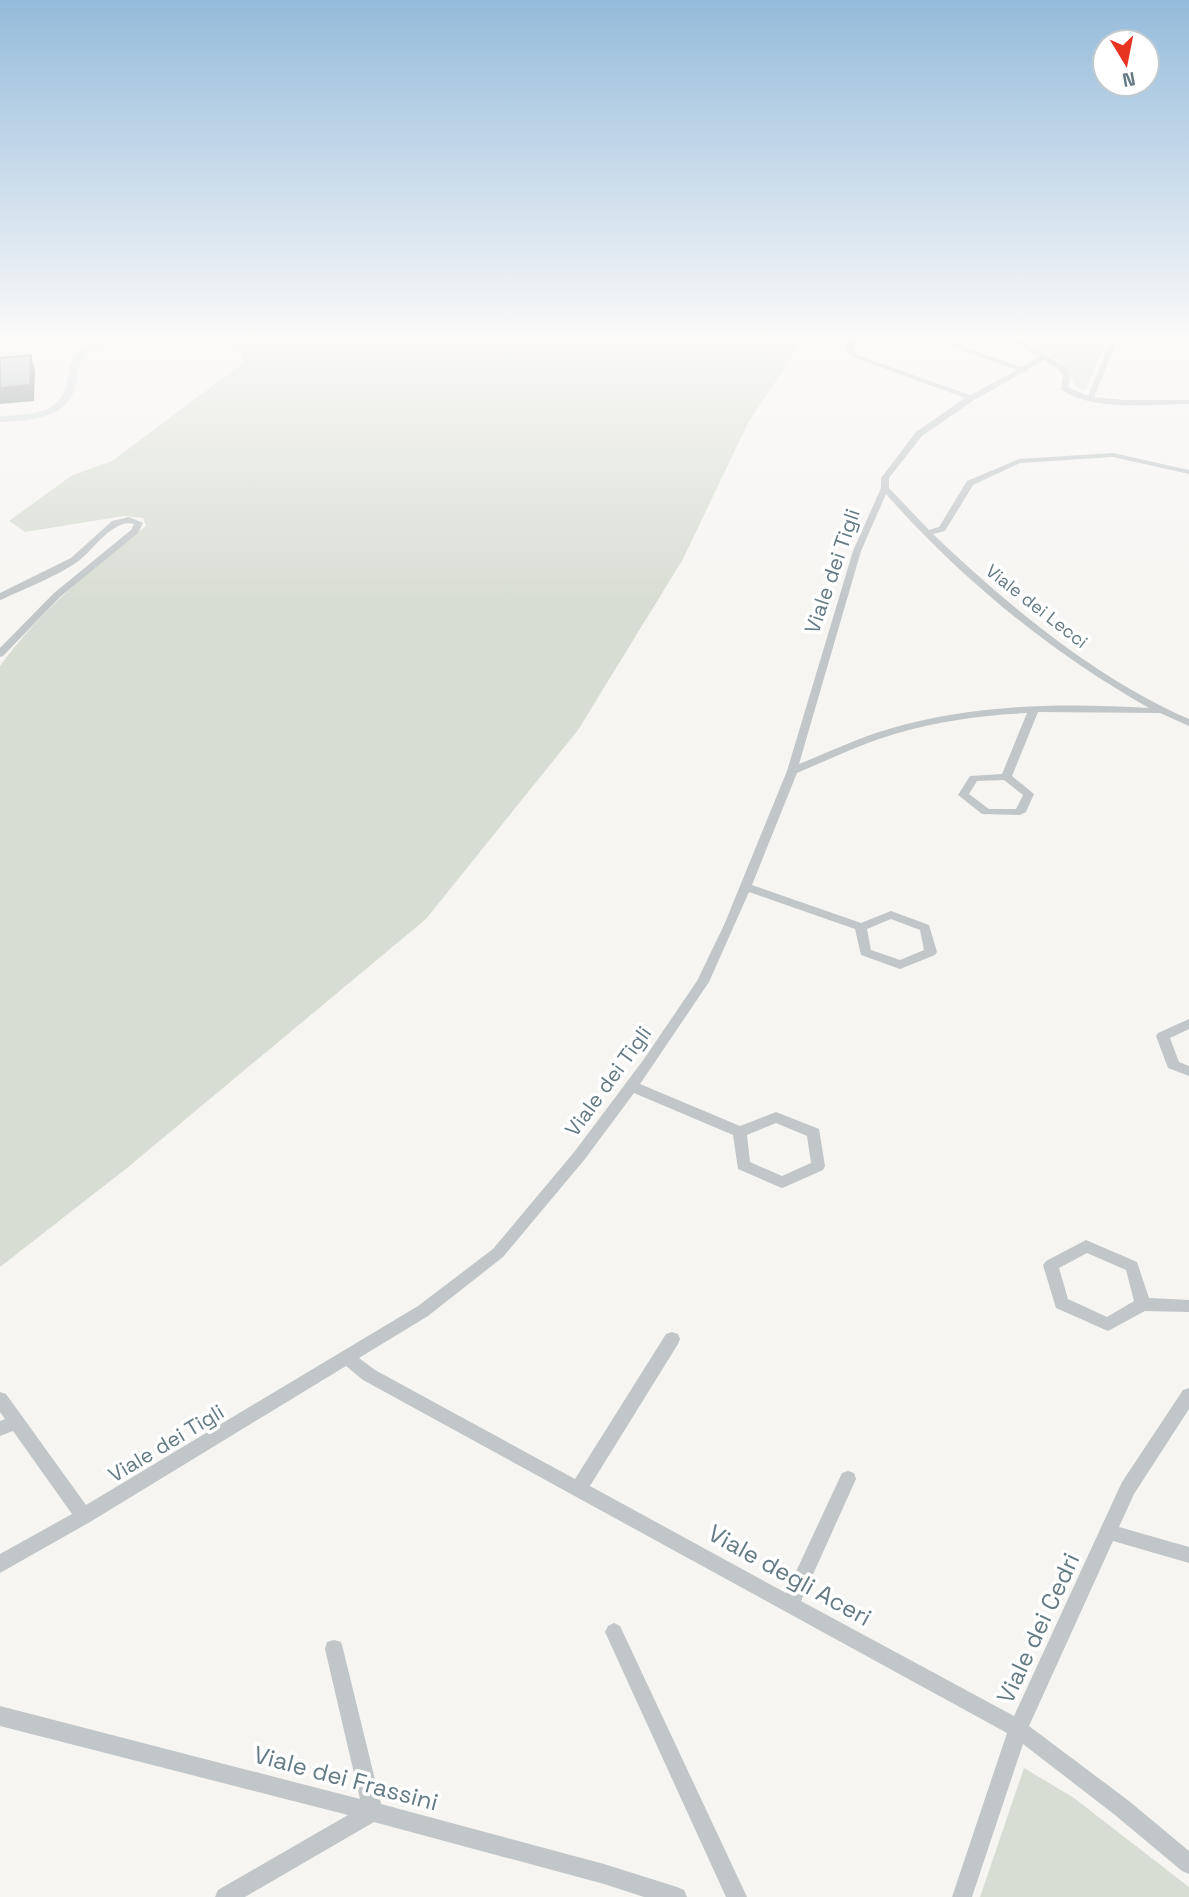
<svg xmlns="http://www.w3.org/2000/svg" width="1189" height="1897" font-family="'Space Grotesk',sans-serif">
  <rect width="100%" height="100%" fill="#f6f5f2"/>
  <g fill="#d8ddd3">
    <path d="M203 336H805L748 423 683 559 578 730 426 919 127 1168 0 1267V666C39 612 93 567 146 526L143 518 124 516 25 532 9 521 71 476 112 461 243 363 242 351 226 342H198L195 339Z"/>
    <path d="M1017 336H1111L1107 340 1085 390 1076 387C1070 361 1039 349 1017 336Z"/>
    <polygon points="1024,1768 1074,1798 1189,1887 1189,1897 980,1897"/>
  </g>
  <g fill="none" stroke-linecap="round" stroke-linejoin="round">
    <g fill="#c1c6c8" fill-rule="evenodd">
      <path d="M852 336H858L852 350 857 355 970 395 1017 370 921 336H930L1022 367 1039 357 1006 336H1013L1065 366 1071 375 1068 387 1088 396 1113 336H1119L1094 397 1124 400H1189V404C1148 404 1097 412 1061 390L1063 375 1059 370 1044 360 1028 369V372H1024L974 400 922 436 889 478V488L929 530 939 527 967 481 1019 459 1113 453 1189 470V474L1113 457 1020 463 973 485 945 531 933 534C1007 605 1095 678 1189 719V726L1160 713 1038 712 1012 776 1034 794 1026 812 1020 815 982 814 958 795 970 776 1002 774 1027 713C984 715 940 721 898 733 863 743 830 759 797 773L752 885 861 923 891 911 929 925 937 952 935 955 900 969 861 955 855 929 749 892 709 982 640 1084 740 1126 776 1112 819 1129 825 1166 823 1170 787 1186 782 1188 777 1186 738 1169 733 1135 634 1093 585 1159 503 1257 428 1316 359 1358 375 1370 575 1479 666 1334 672 1332 678 1334 680 1339 678 1344 590 1486 786 1593 842 1473 848 1471 854 1473 856 1479 801 1601 1014 1716 1122 1482 1183 1390 1189 1388V1409L1134 1494 1119 1527 1189 1547V1563L1113 1541 1029 1726 1129 1801 1189 1851V1874L1182 1871 1115 1815 1023 1744 972 1897H952L1007 1733 363 1380 346 1366 90 1522 0 1573V1554L72 1514 13 1431 0 1436V1421L5 1419 0 1412V1392L6 1394 86 1505 418 1306 493 1249 575 1151 644 1059 697 981 724 925 787 771 853 551 881 488V478L916 432 965 398 853 357 845 350ZM886 494C959 577 1051 653 1149 708 1062 703 973 704 889 729 858 738 829 752 799 764L861 551ZM1004 780 1023 795 1016 809H989L969 794 977 781ZM891 919 920 930 924 950 900 960 871 950 867 929ZM776 1123 807 1136 811 1163 782 1176 750 1162 747 1135Z"/>
      <path d="M129 517 143 523 138 533 60 597 3 656 0 657V648L54 593 131 530 134 524C113 518 93 551 77 562 57 576 26 588 3 599L0 600V593L71 558 112 521Z"/>
      <polygon points="1189,1019 1189,1029 1170,1038 1179,1062 1189,1066 1189,1076 1168,1068 1156,1036 1158,1033"/>
      <path d="M1086 1240 1137 1262 1149 1298 1189 1300V1312L1145 1311 1108 1331 1056 1308 1043 1265 1046 1261ZM1087 1253 1126 1270 1134 1301 1107 1317 1068 1299 1059 1268Z"/>
      <polygon points="614,1623 620,1626 747,1897 726,1897 605,1632 608,1626"/>
      <polygon points="334,1640 341,1642 343,1649 381,1804 604,1864 677,1887 684,1890 687,1897 644,1897 604,1884 374,1822 245,1897 215,1897 218,1890 348,1815 0,1726 0,1706 360,1799 325,1649 327,1642"/>
    </g>
    <path fill="#d1d8da" fill-rule="evenodd" d="M115 336H126C113 345 95 346 83 358 77 365 78 375 76 384 69 419 29 421 0 422V416C22 415 54 416 64 392 69 382 67 370 72 360 80 346 101 341 115 336Z"/>
  </g>
  <polygon fill="#747b7e" points="31,355 35,370 34,401 0,404 0,388"/>
  <polygon fill="#a5b0b4" stroke="#747b7e" stroke-width="2" points="31,355 30,385 0,388 0,358"/>
  <linearGradient id="sky" x2="0" y2="1"><stop stop-color="#94bbdb"/><stop offset="0.56" stop-color="#fbfaf9"/><stop offset="1" stop-color="#fbfaf9" stop-opacity="0"/></linearGradient>
  <rect width="1189" height="601" fill="url(#sky)"/>
  <g text-anchor="middle" dominant-baseline="central" stroke-width="7" stroke-linejoin="round" paint-order="stroke">
    <g font-size="18" fill="#647a84" stroke="#fff">
      <text transform="translate(1037 606) rotate(38)">Viale dei Lecci</text>
    </g>
    <g font-size="21" fill="#647a84" stroke="#fff">
      <text transform="translate(832 571) rotate(-71)">Viale dei Tigli</text>
      <text transform="translate(608 1081) rotate(-54)">Viale dei Tigli</text>
      <text transform="translate(166 1443) rotate(-31)">Viale dei Tigli</text>
    </g>
    <g font-size="24" fill="#647a84" stroke="#fff">
      <text transform="translate(790 1575) rotate(29)">Viale degli Aceri</text>
      <text transform="translate(1038 1628) rotate(-65)">Viale dei Cedri</text>
      <text transform="translate(346 1778) rotate(15)">Viale dei Frassini</text>
    </g>
  </g>
  <g transform="translate(1126 63) rotate(170)"><circle r="33" fill="#ffffff" stroke="#c1cace" stroke-width="2"/>
  <path d="M0-5L12 26L0 18L-12 26Z" fill="#e73420"/>
  <text y="-10" font-size="19" font-weight="bold" text-anchor="middle" fill="#647a84">N</text>
  </g>
</svg>
